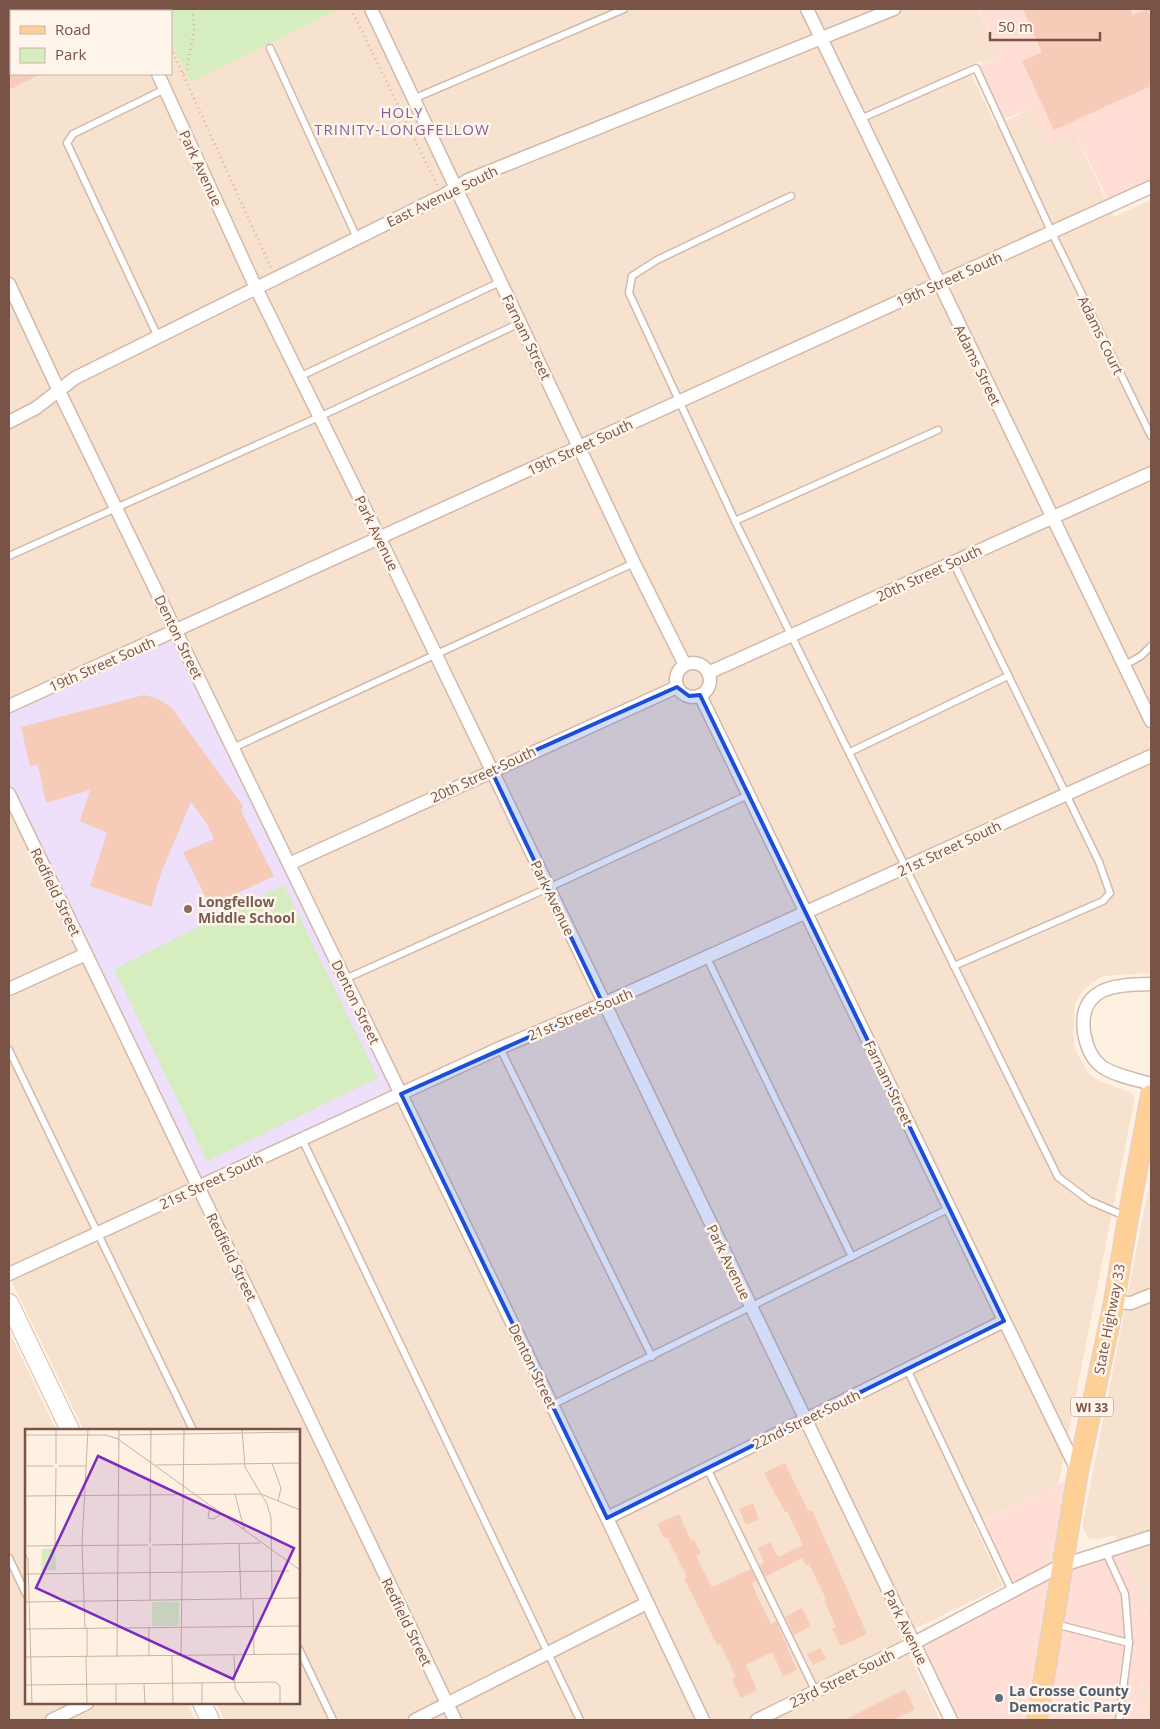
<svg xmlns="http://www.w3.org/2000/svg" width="1160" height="1729" font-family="'Open Sans',sans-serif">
  <rect width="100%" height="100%" fill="#fef1e2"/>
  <g fill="#f7e2d0" fill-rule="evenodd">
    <path d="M9 9H978L1001 55 982 64 980 61 967 66 996 126 1031 108 1075 134 1114 217 1151 200V741L1148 742 1151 749V973L1104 976 1093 982 1082 992 1075 1004 1073 1034 1075 1049 1089 1074 1101 1082 1130 1092 1134 1096V1102L1058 1485 974 1525 1003 1586 900 1636 940 1720H225L216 1703H299V1430H84L9 1276ZM11 11H171V74H11Z"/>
    <polygon points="1151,1176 1151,1619 1115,1535 1096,1539 1089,1538 1083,1528 1083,1522"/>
    <polygon points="9,1331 56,1430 26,1430 26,1703 187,1703 195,1720 9,1720"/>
    <polygon points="1151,1682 1151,1720 1150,1720 1137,1689"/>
  </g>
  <g fill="#ffded5">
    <polygon points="979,9 1151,9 1151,187 1111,205 1075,134 1048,146 1031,108 1000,121 976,68 1001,55"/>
    <polygon points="1078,1472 1061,1566 1120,1545 1151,1619 1151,1682 1137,1689 1150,1720 951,1720 914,1643 1012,1592 980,1523 1058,1485"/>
  </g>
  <polygon fill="#eedffa" points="176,631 401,1094 198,1187 9,794 9,706"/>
  <g fill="#d6edbf">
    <polygon points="155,9 339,9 191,82 171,42 171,11 156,11"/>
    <polygon points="284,885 378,1078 207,1161 114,969"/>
  </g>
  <g fill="#f6cbb7">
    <polygon points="1023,9 1130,9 1133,15 1147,9 1151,18 1151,86 1054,130 1022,61 1042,52"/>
    <polygon points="9,74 41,74 9,90"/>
    <polygon points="144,695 156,698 171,707 243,806 241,811 274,876 210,906 183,852 214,839 207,824 191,802 161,873 151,907 90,886 107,833 80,821 90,790 46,803 38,765 30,766 21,727"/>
    <polygon points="785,1463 808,1511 812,1510 867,1634 841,1646 832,1629 836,1627 824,1600 826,1599 809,1564 806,1566 802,1558 765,1577 760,1565 764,1562 758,1548 770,1542 778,1557 803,1545 787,1511 785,1512 764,1473"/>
    <polygon points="753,1503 759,1519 746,1525 739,1509"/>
    <polygon points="679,1514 691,1541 694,1540 701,1553 696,1556 712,1587 751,1569 756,1581 752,1583 757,1596 771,1624 776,1621 797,1670 783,1676 772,1652 746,1665 757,1690 741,1698 732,1679 736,1677 720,1644 717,1645 684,1578 687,1577 667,1537 664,1538 657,1524"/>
    <polygon points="802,1608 811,1626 794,1635 785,1617"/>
    <polygon points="820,1648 826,1659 813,1665 807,1654"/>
    <polygon points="905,1689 915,1709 893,1720 845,1720"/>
  </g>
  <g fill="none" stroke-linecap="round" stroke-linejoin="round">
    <defs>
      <g id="lane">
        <polyline points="270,48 357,238"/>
        <polyline points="413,99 624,9"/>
        <polyline points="860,119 976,68 1052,233 1151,436"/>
        <polyline points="791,196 657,260 632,276 629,293 735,521 1058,1177 1090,1201 1125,1216"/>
        <polyline points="158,337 67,143 73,134 165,89"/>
        <polyline points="299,377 500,282"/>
        <polyline points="735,521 938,430"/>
        <polyline points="9,556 319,417 520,323"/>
        <polyline points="953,562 1099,862 1110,893 1103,901 954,966"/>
        <polyline points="1125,665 1141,656 1151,646"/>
        <polyline points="233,748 634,563"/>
        <polyline points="850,752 1008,676"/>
        <polyline points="707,958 852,1257"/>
        <polyline points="345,979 548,888 748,795"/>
        <polyline points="500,1048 652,1357"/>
        <polyline points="9,1050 193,1430"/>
        <polyline points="302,1139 580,1720"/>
        <polyline points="907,1369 1012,1591"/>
        <polyline points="552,1405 950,1208"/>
        <polyline points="707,1468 815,1690"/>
        <polyline points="1105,1550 1125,1594 1129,1643 1119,1720"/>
        <polyline points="9,1558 26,1594"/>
        <polyline points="1055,1624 1129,1643"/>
        <polyline points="299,1649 333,1720"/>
      </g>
      <g id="street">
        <polyline points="128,9 129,11"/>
        <polyline points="371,9 634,563 685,665"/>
        <polyline points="807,9 1151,721"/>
        <polyline points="158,74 256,288 380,539 951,1720"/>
        <polyline points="9,284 59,391 607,1518 703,1720"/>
        <polyline points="9,422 36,408 75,378 442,196 468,180 894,9"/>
        <circle cx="693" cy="680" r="17"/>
        <polyline points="708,673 1151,473"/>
        <polyline points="700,695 1078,1472"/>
        <polyline points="9,706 1151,187"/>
        <polyline points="9,794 455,1720"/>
        <polyline points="289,864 677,687"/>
        <path d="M1151 984C1116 984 1078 987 1084 1032 1086 1045 1091 1058 1101 1066 1115 1076 1135 1079 1151 1084"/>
        <polyline points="9,989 86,954"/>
        <polyline points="9,1274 500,1048 603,1004 1151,756"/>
        <polyline points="1114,1302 1131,1303 1151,1295"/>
        <polyline points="607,1518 1004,1321"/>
        <polyline points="52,1720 87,1703"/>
        <polyline points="415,1720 647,1603"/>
        <polyline points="757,1720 914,1643 1060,1566 1151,1537"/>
      </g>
      <g id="secondary">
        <polyline points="9,1303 70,1430"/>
        <polyline points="202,1703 210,1720"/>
      </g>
      <polyline id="primary" points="1037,1720 1078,1472 1114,1302 1128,1218 1151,1095"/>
    </defs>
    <use href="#lane" stroke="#d2b9aa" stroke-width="9"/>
    <use href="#street" stroke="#d2b9aa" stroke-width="15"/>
    <use href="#secondary" stroke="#d6b8a7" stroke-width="20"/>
    <use href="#primary" stroke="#dcd2cf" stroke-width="22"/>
    <g stroke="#dbae9a" stroke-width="2.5" stroke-dasharray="1 4" stroke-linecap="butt">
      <polyline points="153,9 154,11"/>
      <polyline points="351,9 437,185"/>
      <polyline points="171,48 271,268"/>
      <polyline points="183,73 187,69 194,31 193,9"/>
    </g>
    <use href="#lane" stroke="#fff" stroke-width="6"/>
    <use href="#street" stroke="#fff" stroke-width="12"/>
    <use href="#secondary" stroke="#fff" stroke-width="18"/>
    <use href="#primary" stroke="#ffcf98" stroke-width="20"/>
  </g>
  <path fill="#1d4ed8" fill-opacity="0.2" stroke="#1d4ed8" stroke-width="4" stroke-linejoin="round" d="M677 687 689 696 700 695 1004 1321 607 1518 401 1094 603 1004 491 770Z"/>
  <circle fill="#8d6e63" stroke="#fff5ea" stroke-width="2" cx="188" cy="909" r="5"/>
  <circle fill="#5c6f8a" stroke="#fff5ea" stroke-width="2" cx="999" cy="1698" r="5"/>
  <g text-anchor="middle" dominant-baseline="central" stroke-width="5" stroke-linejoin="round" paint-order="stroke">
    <rect fill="#fff5ea" stroke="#a08477" stroke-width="1" x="1071" y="1397.5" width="42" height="19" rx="4"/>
    <g font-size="12" font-weight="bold" fill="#785346">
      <text x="1092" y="1407">WI 33</text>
    </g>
    <g font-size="14" fill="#785346" stroke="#fff5ea">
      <text transform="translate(201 168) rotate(65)">Park Avenue</text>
      <text transform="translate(442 196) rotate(-26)">East Avenue South</text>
      <text transform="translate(949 279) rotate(-24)">19th Street South</text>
      <text transform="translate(1101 335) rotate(64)">Adams Court</text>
      <text transform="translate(527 337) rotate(64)">Farnam Street</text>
      <text transform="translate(978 365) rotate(64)">Adams Street</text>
      <text transform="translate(580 447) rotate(-25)">19th Street South</text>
      <text transform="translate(377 533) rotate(64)">Park Avenue</text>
      <text transform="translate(929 573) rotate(-25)">20th Street South</text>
      <text transform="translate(179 637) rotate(64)">Denton Street</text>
      <text transform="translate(102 664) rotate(-24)">19th Street South</text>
      <text transform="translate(483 774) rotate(-25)">20th Street South</text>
      <text transform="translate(949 848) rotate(-25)">21st Street South</text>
      <text transform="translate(56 892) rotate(64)">Redfield Street</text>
      <text transform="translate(553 898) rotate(64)">Park Avenue</text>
      <text transform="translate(356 1002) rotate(64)">Denton Street</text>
      <text transform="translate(580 1014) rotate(-23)">21st Street South</text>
      <text transform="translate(889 1083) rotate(64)">Farnam Street</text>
      <text transform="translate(211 1181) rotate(-25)">21st Street South</text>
      <text transform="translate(232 1257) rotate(64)">Redfield Street</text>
      <text transform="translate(729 1262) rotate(64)">Park Avenue</text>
      <text transform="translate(1109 1319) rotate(-79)">State Highway 33</text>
      <text transform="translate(533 1366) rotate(64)">Denton Street</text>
      <text transform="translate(806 1419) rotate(-26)">22nd Street South</text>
      <text transform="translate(407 1622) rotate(64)">Redfield Street</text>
      <text transform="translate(906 1627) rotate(64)">Park Avenue</text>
      <text transform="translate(842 1678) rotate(-26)">23rd Street South</text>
    </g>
    <g font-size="14" font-weight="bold" fill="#785e54" stroke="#fff5ea" text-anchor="start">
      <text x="198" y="901">Longfellow<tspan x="198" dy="16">Middle School</tspan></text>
    </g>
    <g font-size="14" font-weight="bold" fill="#4e5e75" stroke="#fff5ea" text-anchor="start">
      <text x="1009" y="1690">La Crosse County<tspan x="1009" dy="16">Democratic Party</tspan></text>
    </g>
    <g font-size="15" letter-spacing="1" fill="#83619d" stroke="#fff5ea">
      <text x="402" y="112">HOLY<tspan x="402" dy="17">TRINITY-LONGFELLOW</tspan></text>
    </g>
  </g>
  <g transform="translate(25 1429)">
    <rect width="275" height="275" fill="#fef1e2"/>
    <path d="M30 119 31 141 16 142 17 120ZM127 173H154V197H127Z" fill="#d6edbf"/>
    <path fill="none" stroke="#c8b2a4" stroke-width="1" d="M217 0 220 38 242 75 246 89 247 170M0 6H81L93 10 275 141M94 6 275 3M247 34 256 59 253 72M31 35V0M131 36 275 34M0 37H29M33 37H61M210 65 219 100M0 67 236 65 275 81M185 78 183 89 189 90 196 85M125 114 126 0M214 115 216 170M127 116 235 114M0 117 123 116M30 117 31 39M0 125 3 130 7 275M0 145 264 142M228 170 229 226M125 172V118M0 173 275 169M0 200 275 197M60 200 57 115 63 0M62 200V228M156 226 159 0M209 226 210 259 220 275M124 227V199M147 227 148 275M0 228 275 225M61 228 62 275M92 228 94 0M177 254V275M91 255V275M119 255 120 275M0 256 250 253 255 257V275"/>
    <path fill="#7b2cbf" fill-opacity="0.15" stroke="#7b2cbf" stroke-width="2.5" d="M73 27 269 119 208 250 11 159Z"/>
    <rect width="275" height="275" fill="none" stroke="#785346" stroke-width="2.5"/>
  </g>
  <rect width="1160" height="1729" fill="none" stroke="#785346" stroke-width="20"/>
  <rect x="10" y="10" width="162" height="65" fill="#fff5ea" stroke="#c9b4a8"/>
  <rect x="20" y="26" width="25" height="8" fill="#ffcf98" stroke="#c9b4a8"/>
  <text x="55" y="35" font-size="15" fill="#785346">Road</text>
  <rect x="20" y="48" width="25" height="15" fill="#d6edbf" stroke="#c9b4a8"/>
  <text x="55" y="60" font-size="15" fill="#785346">Park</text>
  <path d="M990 32v8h110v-8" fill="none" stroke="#785346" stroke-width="2.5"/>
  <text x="998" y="32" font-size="15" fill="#785346" stroke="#fff5ea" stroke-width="4" paint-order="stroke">50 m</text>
</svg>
